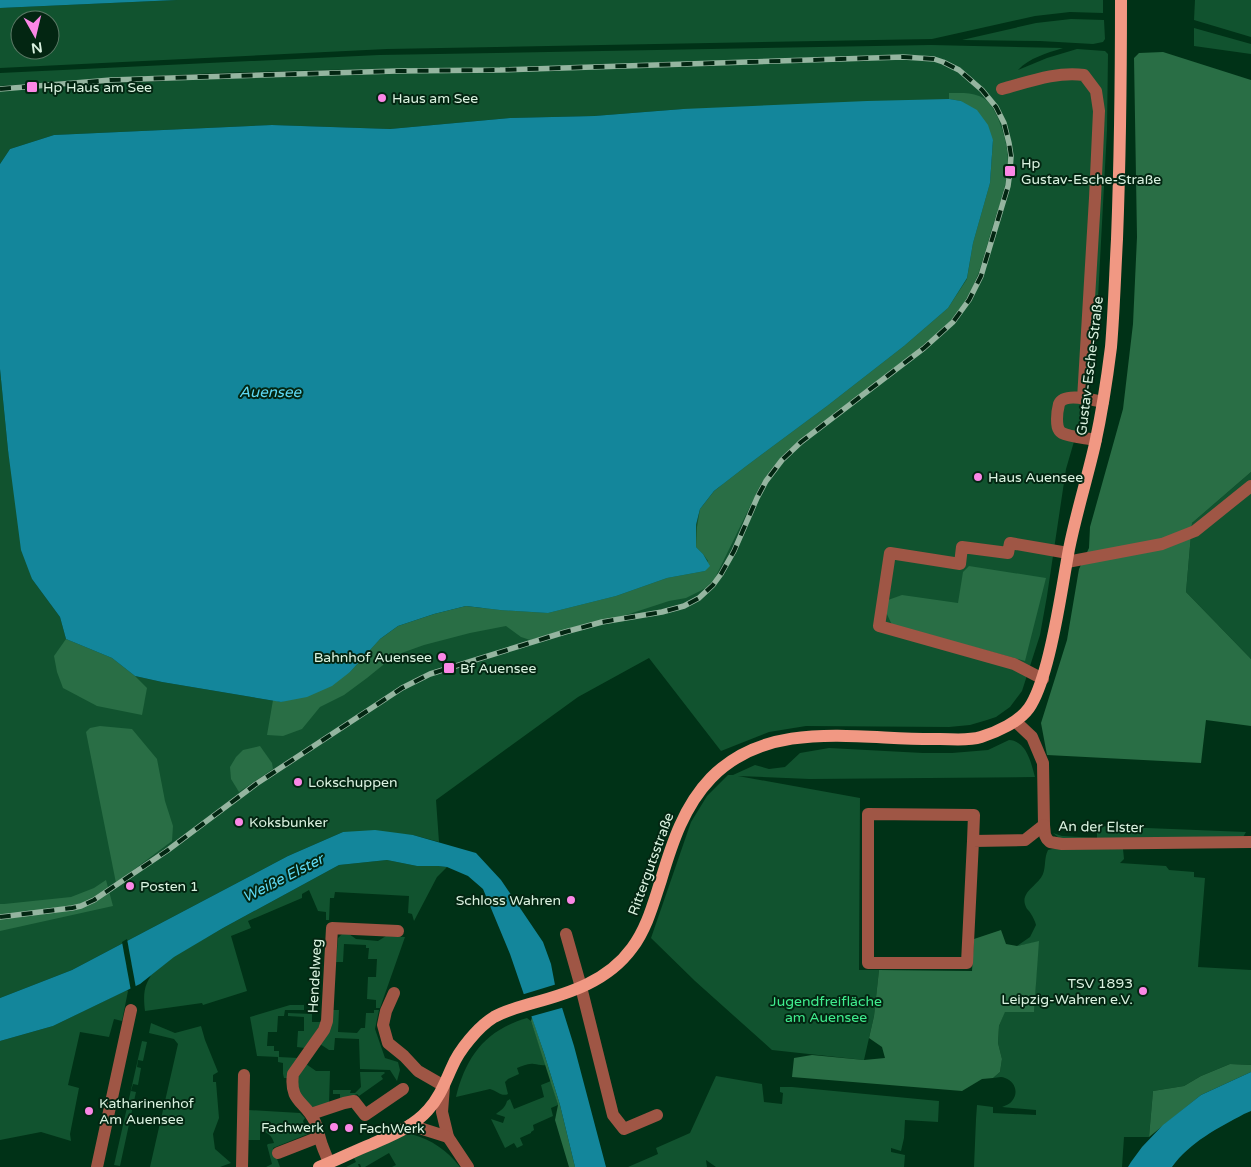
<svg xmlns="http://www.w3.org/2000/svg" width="1251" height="1167" font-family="'Varela Round',sans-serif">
  <rect width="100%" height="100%" fill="#003217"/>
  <g fill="#11532f" fill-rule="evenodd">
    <path d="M177 0H1103V13L1070 12 1035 16 932 39 387 49 0 68V8ZM20 20H50V50H20Z"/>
    <polygon points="1195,0 1251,0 1251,37 1194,20"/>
    <polygon points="1071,19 1104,20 1105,39 1103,42 1093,44 1040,41 962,40 1036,23"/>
    <polygon points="1194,28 1251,44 1251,54 1194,46"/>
    <path d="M931 45 1063 48C1047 53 1029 58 1018 70L1047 58 1077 49 1105 51 1108 54 1107 130 1094 373 1066 469 1047 596 1040 635 1022 691 1010 707 996 717 987 720 970 725 949 727 806 726 769 732 721 751 649 658 578 697 436 800 439 842 413 835 343 832 288 856 72 970 0 998V369L8 450 32 579 60 617 66 639 112 658 135 676 162 682 281 702 380 639 696 547V525L700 509 990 183 993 141 683 109 594 116 510 118 390 129 272 125 54 135 10 149 0 164V91L198 79 909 59 930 58 949 63 940 59 915 55 511 68 317 70 218 73 112 78 0 86V73L379 55Z"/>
    <polygon points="1251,472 1251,659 1186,592 1192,523"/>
    <path d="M1009 740C1027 741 1031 763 1035 777L810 779 738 776 860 798 859 970H879L874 1016 864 1060 772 1050 695 981 651 938 691 822 707 796 728 775H733L755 765 769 769 785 767 800 753 829 748 923 753H952L988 750Z"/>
    <polygon points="1097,826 1246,832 1242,839 1059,838 1053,833 1062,836 1097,838"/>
    <path d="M1052 849H1123L1124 859 1120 863 1166 866 1169 870 1194 872V877L1205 878 1198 967 1251 970V1065L1230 1064 1201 1076 1184 1086 1153 1091 1149 1137H1124L1122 1167H974L976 1119 977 1105 993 1107V1113L1036 1115V1110L1002 1107C1006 1105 1010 1104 1012 1101 1019 1093 1015 1081 1005 1078 1001 1076 997 1078 993 1078L1000 1072 1002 1059 998 1043 999 1026 1005 1011H1034L1038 942 1017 946 1030 937 1036 925C1035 921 1033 917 1031 914 1031 913 1026 908 1026 907 1019 892 1038 886 1043 874 1046 866 1044 858 1048 850Z"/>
    <path d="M387 860 417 866H438L447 867 437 877 414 921 412 914 408 913 409 896 335 892 334 898H330L329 920H326V912L318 911 309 890 302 894V898L248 921 251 928 231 936 247 991 203 1005 202 1003 145 1011C144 1003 143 991 147 983 148 980 150 978 151 975L173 957 223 928 339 865Z"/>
    <polygon points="343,933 349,934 356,939 378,941 386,936 405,937 380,1008 376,1008 376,1000 367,999 368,977 376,977 377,959 368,959 369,948 366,948 366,945 344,944 343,962 336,962 338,938"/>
    <polygon points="127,990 128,991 122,1021 114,1019 109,1037 80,1032 68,1085 79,1088 70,1134 71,1141 41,1132 0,1140 0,1041 53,1026"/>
    <polygon points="290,1005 304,1005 304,1010 285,1010 284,1016 278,1016 277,1032 268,1032 267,1046 274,1046 274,1051 279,1051 279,1057 298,1058 287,1078 284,1078 283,1074 283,1063 278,1062 278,1057 257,1056 250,1017"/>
    <polygon points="333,1010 339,1010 338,1032 357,1033 361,1028 365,1028 366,1013 374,1013 374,1010 379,1010 375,1029 385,1058 398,1062 400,1070 397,1081 390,1070 360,1069 359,1039 335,1038 334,1050 329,1050 320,1044"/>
    <polygon points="288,1013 312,1014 312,1022 322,1022 305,1048 297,1047 298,1031 304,1031 304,1017 288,1016"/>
    <path d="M527 1018 531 1021 546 1065C541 1066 538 1064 534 1064 528 1063 523 1066 517 1068L519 1074 508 1079 505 1082 508 1094C502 1097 497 1091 490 1089L456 1097C466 1056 486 1030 527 1018Z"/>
    <polygon points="151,1023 175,1033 201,1026 205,1040 218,1072 213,1075 213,1082 216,1082 219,1118 213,1134 215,1149 231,1163 220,1167 150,1167 178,1044 174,1039 149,1033"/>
    <polygon points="142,1041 147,1042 143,1061 138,1060 137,1067 141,1068 138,1085 133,1084 131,1091 136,1092 120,1166 114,1165"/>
    <polygon points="306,1064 316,1071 330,1071 329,1105 313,1108 300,1096 297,1079"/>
    <polygon points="360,1072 384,1072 385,1073 381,1076 383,1079 359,1096 357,1094 340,1101 340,1094 333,1094 333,1090 351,1090 350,1093 355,1093 361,1087"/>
    <polygon points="716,1076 762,1084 764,1102 782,1104 783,1093 780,1092 780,1087 792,1087 939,1101 938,1122 905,1120 904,1138 901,1151 891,1148 891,1152 905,1155 904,1167 716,1167 706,1160 707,1167 628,1167 658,1154 656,1148 690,1133"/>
    <path d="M551 1081 558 1105 551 1108 553 1116 533 1125 534 1130 531 1132V1133L520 1138 523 1145 517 1148 514 1143 505 1148 491 1119 503 1123 505 1117 496 1114C501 1110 505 1108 507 1101L510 1099 514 1109 544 1097 541 1085Z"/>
    <path d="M248 1110 300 1113 305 1118 303 1121 308 1134 273 1148 280 1167H266L272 1164 267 1145 268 1144 274 1143C272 1135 267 1132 260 1131V1140H248Z"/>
    <path d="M411 1134C432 1140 447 1150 460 1167H392L396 1165 389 1153 365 1167H361L360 1164H358L359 1167H346L356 1162 354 1158 405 1135Z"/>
  </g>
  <g fill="#296e45">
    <polygon points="1163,52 1251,80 1251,472 1192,523 1186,592 1251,659 1251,726 1206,720 1201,763 1047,755 1041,723 1067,640 1079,569 1089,548 1090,527 1123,409 1133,324 1137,237 1134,58 1139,53"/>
    <path d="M949 93C958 93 970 92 979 96 993 100 1002 126 1005 140 1013 169 1002 197 993 225 985 251 979 280 964 303 953 322 933 337 916 351 891 370 866 390 840 409 811 431 781 452 761 484L715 578 706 588 686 598 669 601 620 617 595 621 530 640 521 637 506 626 470 633 424 645 385 659 383 665 367 678 344 695 320 707 302 729 283 736 267 735 273 700 281 702 350 672 380 639 398 626 434 614 466 606 500 610 548 613 616 596 667 578 705 571 708 561 703 554 696 547 697 527 700 509 714 491 745 467 827 406 904 346 948 308 967 279 973 243 990 183 993 140 961 101 949 99Z"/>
    <polygon points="969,566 1046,578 1025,661 892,625 886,612 888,600 902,595 958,603 963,572"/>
    <polygon points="66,639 112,658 135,676 147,688 142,715 97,706 63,688 57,672 54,656"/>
    <polygon points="100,726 132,729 157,759 165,801 173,826 172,841 116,883 86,732 90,728"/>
    <polygon points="260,746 272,763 273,769 239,792 231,779 230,767 236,757 243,750"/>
    <polygon points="106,880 113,906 0,931 0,904 4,904 71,897 94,888"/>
    <polygon points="1001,930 1006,944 1017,946 1039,941 1034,1012 1005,1012 999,1026 998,1043 1002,1059 1000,1072 993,1078 982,1079 962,1091 792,1077 794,1058 812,1055 864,1060 885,1058 882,1047 869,1038 874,1016 879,970 972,971 974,939"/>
    <polygon points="532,1017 544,1053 560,1105 575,1167 569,1167 555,1120 558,1105 531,1021"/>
    <polygon points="1230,1064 1251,1065 1251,1072 1201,1095 1149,1137 1153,1091 1184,1086 1201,1076"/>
  </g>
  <g fill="#13869b">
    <polygon points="0,0 177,0 0,8"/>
    <polygon points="949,99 961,101 977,110 988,125 993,140 990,183 973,243 967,278 948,308 904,346 827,406 745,467 714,491 700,509 696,525 696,547 703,554 710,566 705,571 667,578 616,596 548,613 500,610 466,606 434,614 398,626 380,639 350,672 332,686 307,697 281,702 162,682 135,676 112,658 66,639 60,617 32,579 21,550 8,450 0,369 0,164 10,149 54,135 272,125 390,129 510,118 594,116 683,109 867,101"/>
    <polygon points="375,830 413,835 476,853 501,880 543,942 551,964 555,985 574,1046 606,1167 575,1167 560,1105 544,1053 510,954 483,889 468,876 447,867 438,866 417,866 387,860 339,865 223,928 174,957 140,984 53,1026 0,1041 0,998 72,970 288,856 343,832"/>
    <path d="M1251 1072V1111L1244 1114C1218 1128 1190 1142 1172 1167H1128L1131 1162 1142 1147 1163 1125 1201 1095Z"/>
  </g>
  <g fill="#003217">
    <polygon points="127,939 136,988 131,991 122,942"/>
    <polygon points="557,984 565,1007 529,1017 521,995"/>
  </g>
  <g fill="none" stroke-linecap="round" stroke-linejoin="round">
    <g stroke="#9f5645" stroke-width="12">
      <path d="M1002 89C1028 82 1057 71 1084 75L1096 91 1099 111 1095 198 1083 399"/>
      <path d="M1096 440C1087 438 1069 437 1062 433 1057 430 1057 424 1057 419 1057 414 1058 408 1059 404 1064 392 1093 400 1103 402"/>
      <polyline points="1067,562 1162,544 1195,531 1251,486"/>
      <polyline points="1043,679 1014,664 879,626 890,553 960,564 962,547 1008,553 1010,543 1068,553"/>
      <polyline points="1016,722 1032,737 1043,763 1044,825 1045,835 1047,839 1050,842 1062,844 1251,842"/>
      <polyline points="973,841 967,963 868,963 868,814 974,815 973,841 1025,840 1044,825"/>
      <polyline points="566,934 581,987 613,1115 624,1129 657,1115"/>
      <polyline points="394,993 386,1011 383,1025 388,1043 404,1056 418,1071 444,1086 442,1112 448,1137 468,1167"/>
      <polyline points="311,1114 344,1103 354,1101 365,1115 403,1089"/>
      <polyline points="410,1125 448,1137"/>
      <polyline points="278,1153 319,1137"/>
      <path d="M329 1163C327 1157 324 1151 322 1145 319 1137 318 1129 315 1122 306 1101 289 1103 293 1074L324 1030 327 1021 332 928 398 931"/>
      <polyline points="97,1167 131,1010"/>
      <polyline points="242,1167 244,1075"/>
    </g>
    <path stroke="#f19883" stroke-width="12" d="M319 1167C337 1160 354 1151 372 1144 392 1135 413 1127 428 1110 440 1097 445 1082 452 1067 459 1050 478 1027 494 1017 506 1010 520 1007 533 1003 570 993 608 981 632 948 647 928 653 904 661 880 672 843 684 806 711 778 771 716 864 741 940 739 953 739 968 741 981 737 997 732 1019 722 1029 708 1038 695 1043 677 1047 662 1057 625 1062 587 1069 549 1076 514 1087 479 1095 444 1102 412 1107 379 1111 347 1114 311 1115 275 1117 239 1120 160 1121 80 1121 0"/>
    <defs>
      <polyline id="rail" points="0,89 111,80 200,77 397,71 500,70 903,57 934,59 943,62 959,70 982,90 996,107 1004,123 1009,143 1011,156 1010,171 1008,186 981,276 969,300 953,322 924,348 801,442 782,460 766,481 757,498 734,551 721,574 713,585 699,598 684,606 662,612 602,622 565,632 430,674 402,688 256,784 168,850 94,900 81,906 72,908 0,917"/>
    </defs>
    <use href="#rail" stroke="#95b5a0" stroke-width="5.5"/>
    <use href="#rail" stroke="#032612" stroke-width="4" stroke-dasharray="11" stroke-linecap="butt"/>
  </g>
  <g fill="#fb87e6" stroke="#032612" stroke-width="2">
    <rect x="26" y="81" width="12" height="12" rx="2.5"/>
    <circle cx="382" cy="98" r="5"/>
    <rect x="1004" y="165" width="12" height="12" rx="2.5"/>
    <circle cx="978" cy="477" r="5"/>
    <circle cx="442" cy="657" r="5"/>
    <rect x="443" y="662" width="12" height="12" rx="2.5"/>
    <circle cx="298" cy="782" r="5"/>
    <circle cx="239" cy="822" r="5"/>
    <circle cx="130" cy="886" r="5"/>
    <circle cx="571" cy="900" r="5"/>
    <circle cx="1143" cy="991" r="5"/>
    <circle cx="89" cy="1111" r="5"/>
    <circle cx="334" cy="1127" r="5"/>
    <circle cx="349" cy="1128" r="5"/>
  </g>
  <g text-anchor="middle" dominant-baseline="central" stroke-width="4" stroke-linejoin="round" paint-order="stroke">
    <g font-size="14" fill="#daf2e0" stroke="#032612" text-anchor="start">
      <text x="43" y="87">Hp Haus am See</text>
      <text x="392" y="98">Haus am See</text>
      <text x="1021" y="163">Hp<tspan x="1021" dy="16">Gustav-Esche-Straße</tspan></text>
      <text x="988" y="477">Haus Auensee</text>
      <text x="432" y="657" text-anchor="end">Bahnhof Auensee</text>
      <text x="460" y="668">Bf Auensee</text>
      <text x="308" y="782">Lokschuppen</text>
      <text x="249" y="822">Koksbunker</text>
      <text x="140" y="886">Posten 1</text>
      <text x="561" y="900" text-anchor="end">Schloss Wahren</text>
      <text x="1133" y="983" text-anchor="end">TSV 1893<tspan x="1133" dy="16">Leipzig-Wahren e.V.</tspan></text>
      <text x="99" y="1103">Katharinenhof<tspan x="99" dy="16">Am Auensee</tspan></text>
      <text x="324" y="1127" text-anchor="end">Fachwerk</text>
      <text x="359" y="1128">FachWerk</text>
    </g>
    <g font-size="14" fill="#daf2e0" stroke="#032612">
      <text transform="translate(1090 366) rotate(-83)">Gustav-Esche-Straße</text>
      <text transform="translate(1101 827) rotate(1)">An der Elster</text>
      <text transform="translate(651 864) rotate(-70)">Rittergutsstraße</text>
      <text transform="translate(315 976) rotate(-87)">Hendelweg</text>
    </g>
    <g font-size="14" fill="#40ed8e" stroke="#032612">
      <text x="826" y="1001">Jugendfreifläche<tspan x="826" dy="16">am Auensee</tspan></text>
    </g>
    <g font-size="15" font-style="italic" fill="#5ed9f4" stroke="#032612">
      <text x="270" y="392">Auensee</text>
      <text transform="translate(283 878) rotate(-27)">Weiße Elster</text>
    </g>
  </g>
  <g transform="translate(35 35) rotate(172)"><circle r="24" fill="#032612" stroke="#597864"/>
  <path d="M0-4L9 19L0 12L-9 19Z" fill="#fb87e6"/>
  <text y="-8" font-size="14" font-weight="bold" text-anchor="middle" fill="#daf2e0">N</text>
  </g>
</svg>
